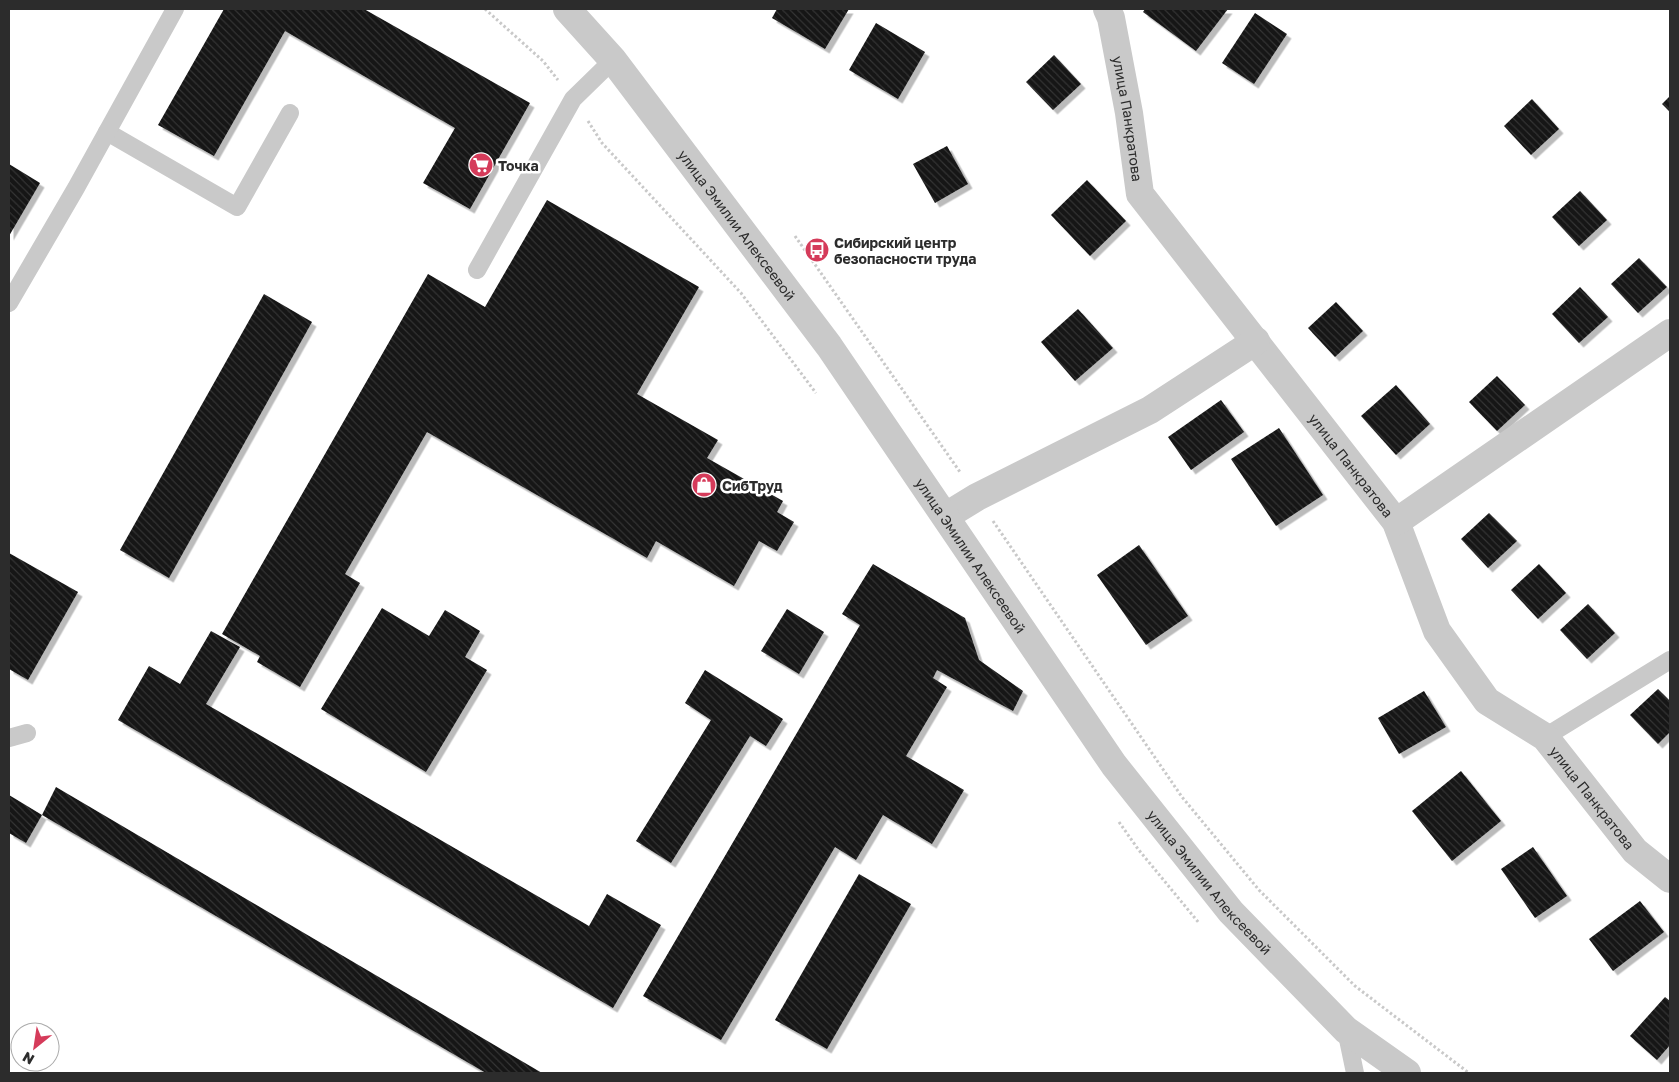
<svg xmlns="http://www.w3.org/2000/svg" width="1679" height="1082" font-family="'Golos Text',sans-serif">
  <defs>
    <pattern id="building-back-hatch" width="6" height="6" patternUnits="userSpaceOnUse" patternTransform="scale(1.25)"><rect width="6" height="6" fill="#131313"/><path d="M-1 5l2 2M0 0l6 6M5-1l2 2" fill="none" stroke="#363636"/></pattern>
    <filter id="shadow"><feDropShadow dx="4.5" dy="4.5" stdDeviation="0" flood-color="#0004"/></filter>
  </defs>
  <rect width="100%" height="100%" fill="#fff"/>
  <g fill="url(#building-back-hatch)" filter="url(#shadow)">
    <polygon points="224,9 364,9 530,103 470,209 423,183 455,128 285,31 214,156 158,125"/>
    <polygon points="777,9 849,9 825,49 772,18"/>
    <polygon points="1145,9 1228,9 1196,51 1143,12"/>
    <polygon points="1255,13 1287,34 1254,84 1222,63"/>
    <polygon points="876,23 925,52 898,99 849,70"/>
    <polygon points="1054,55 1081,84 1053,110 1026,82"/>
    <polygon points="1670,96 1670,112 1662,104"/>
    <polygon points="1532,99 1559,129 1531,155 1504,126"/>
    <polygon points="947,146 968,184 935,203 913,164"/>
    <polygon points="9,164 40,183 9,236"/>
    <polygon points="1087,180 1126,221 1090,256 1051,215"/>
    <polygon points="1580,191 1607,220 1579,246 1552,217"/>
    <polygon points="547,200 699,287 637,394 718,440 707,458 783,501 777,512 794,522 777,551 759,541 734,586 656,541 647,558 427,432 345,574 360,583 300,687 257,662 260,656 222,634 428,274 485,307"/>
    <polygon points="1639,258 1667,287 1638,313 1611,284"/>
    <polygon points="1580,287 1608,317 1579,343 1552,314"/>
    <polygon points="264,294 312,322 169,578 120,550"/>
    <polygon points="1336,302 1363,331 1335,357 1308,328"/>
    <polygon points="1078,309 1113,348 1075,381 1041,342"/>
    <polygon points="1497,376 1525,405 1497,431 1469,402"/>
    <polygon points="1396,385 1430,424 1396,455 1361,416"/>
    <polygon points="1221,400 1244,432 1191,470 1168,437"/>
    <polygon points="1279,428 1323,495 1276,526 1231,459"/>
    <polygon points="1489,513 1517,541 1488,568 1461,539"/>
    <polygon points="1139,545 1188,616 1146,645 1097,575"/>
    <polygon points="9,553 78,592 28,680 9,669"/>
    <polygon points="873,564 965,618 979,660 1023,691 1013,711 937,670 933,678 947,687 906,756 964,790 932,844 883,815 856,860 835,847 721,1040 643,996 860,625 842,614"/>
    <polygon points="1539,564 1566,593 1538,619 1511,590"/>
    <polygon points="1588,604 1615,633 1587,659 1560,630"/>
    <polygon points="382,608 429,636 445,610 480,631 465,657 487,670 426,772 321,709"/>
    <polygon points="787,609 824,632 799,674 761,651"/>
    <polygon points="211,631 240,647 206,704 589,926 607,894 661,925 613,1008 118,720 149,666 180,684"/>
    <polygon points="705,670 783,719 766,746 750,736 671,863 636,841 711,720 685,703"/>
    <polygon points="1658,689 1670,701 1670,732 1658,744 1630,715"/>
    <polygon points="1424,691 1446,727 1399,754 1378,718"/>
    <polygon points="1461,771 1501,821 1452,861 1412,811"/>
    <polygon points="56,787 542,1073 486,1073 42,815"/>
    <polygon points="9,795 42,815 26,843 9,833"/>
    <polygon points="1533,847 1567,896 1535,918 1501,869"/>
    <polygon points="859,874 911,904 827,1049 775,1020"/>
    <polygon points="1640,901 1664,932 1613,971 1589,939"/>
    <polygon points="1665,997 1670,1001 1670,1045 1657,1060 1630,1036"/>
  </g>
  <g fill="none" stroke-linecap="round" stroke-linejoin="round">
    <g stroke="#c9c9c9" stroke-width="3" stroke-dasharray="2.5 2.5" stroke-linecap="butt">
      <polyline points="485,9 543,61 558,80"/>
      <polyline points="588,121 602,143 741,293 816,393"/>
      <polyline points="795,236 960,472"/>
      <polyline points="993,521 1182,797 1259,890 1355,986 1469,1073"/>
      <polyline points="1119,822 1138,849 1199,923"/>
    </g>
    <g stroke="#c9c9c9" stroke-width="18">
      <polyline points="107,132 237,207 290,113"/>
      <polyline points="477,270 573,99 613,60"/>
      <polyline points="9,303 76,188 175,9"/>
      <polyline points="1545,737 1670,660"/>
      <polyline points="9,738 27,733"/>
      <polyline points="1346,1030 1355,1073"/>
    </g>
    <g stroke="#c9c9c9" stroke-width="28">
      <path id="s1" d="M1107 9 1111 18 1129 113 1140 194 1396 522 1437 631 1487 701 1545 737 1635 851 1670 879"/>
      <polyline points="946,516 977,497 1150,410 1256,341"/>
      <polyline points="1396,522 1670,333"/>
    </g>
    <path stroke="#c9c9c9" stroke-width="28" id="s2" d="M567 9 613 60 829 346 1114 765 1231 912 1346 1030 1407 1073"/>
  </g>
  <defs>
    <symbol id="supermarket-disc" viewBox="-11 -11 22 22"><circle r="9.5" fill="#d53b5a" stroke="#fff"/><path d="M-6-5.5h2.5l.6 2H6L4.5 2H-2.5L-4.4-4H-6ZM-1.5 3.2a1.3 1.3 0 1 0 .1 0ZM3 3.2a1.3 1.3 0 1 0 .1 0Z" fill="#fff"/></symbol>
    <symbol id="bus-disc" viewBox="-11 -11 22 22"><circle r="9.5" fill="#d53b5a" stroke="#fff"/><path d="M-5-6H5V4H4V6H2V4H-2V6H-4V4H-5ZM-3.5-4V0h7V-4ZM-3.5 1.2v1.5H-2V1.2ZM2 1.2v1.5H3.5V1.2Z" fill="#fff"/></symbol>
    <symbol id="shop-disc" viewBox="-11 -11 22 22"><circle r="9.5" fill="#d53b5a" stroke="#fff"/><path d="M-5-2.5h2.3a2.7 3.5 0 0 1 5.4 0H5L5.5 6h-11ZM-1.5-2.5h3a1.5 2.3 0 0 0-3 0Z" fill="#fff"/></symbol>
  </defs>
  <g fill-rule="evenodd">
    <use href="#supermarket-disc" x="467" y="151" width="28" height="28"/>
    <use href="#bus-disc" x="803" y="236" width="28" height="28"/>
    <use href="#shop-disc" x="690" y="471" width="28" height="28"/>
  </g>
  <g text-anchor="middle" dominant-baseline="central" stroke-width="5" stroke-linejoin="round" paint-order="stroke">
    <g font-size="14" fill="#2c2c2c" stroke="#fff">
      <text stroke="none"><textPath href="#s1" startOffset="112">улица Панкратова</textPath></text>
      <text stroke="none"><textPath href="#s2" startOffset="275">улица Эмилии Алексеевой</textPath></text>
      <text stroke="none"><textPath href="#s1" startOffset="532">улица Панкратова</textPath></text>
      <text stroke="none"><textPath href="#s2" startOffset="680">улица Эмилии Алексеевой</textPath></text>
      <text stroke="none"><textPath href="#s1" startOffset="952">улица Панкратова</textPath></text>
      <text stroke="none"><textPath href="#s2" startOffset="1085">улица Эмилии Алексеевой</textPath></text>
    </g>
    <g font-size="14" font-weight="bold" fill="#2c2c2c" stroke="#fff" text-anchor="start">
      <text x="498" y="165">Точка</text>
      <text x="834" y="242">Сибирский центр<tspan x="834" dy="16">безопасности труда</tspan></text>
      <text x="722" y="485">СибТруд</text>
    </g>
  </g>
  <rect width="1679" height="1082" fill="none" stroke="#2c2c2c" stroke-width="20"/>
  <g transform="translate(35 1047) rotate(210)"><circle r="24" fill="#ffffff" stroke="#ababab"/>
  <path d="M0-4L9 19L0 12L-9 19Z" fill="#d53b5a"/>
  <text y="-8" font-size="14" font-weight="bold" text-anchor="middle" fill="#2c2c2c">N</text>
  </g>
</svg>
